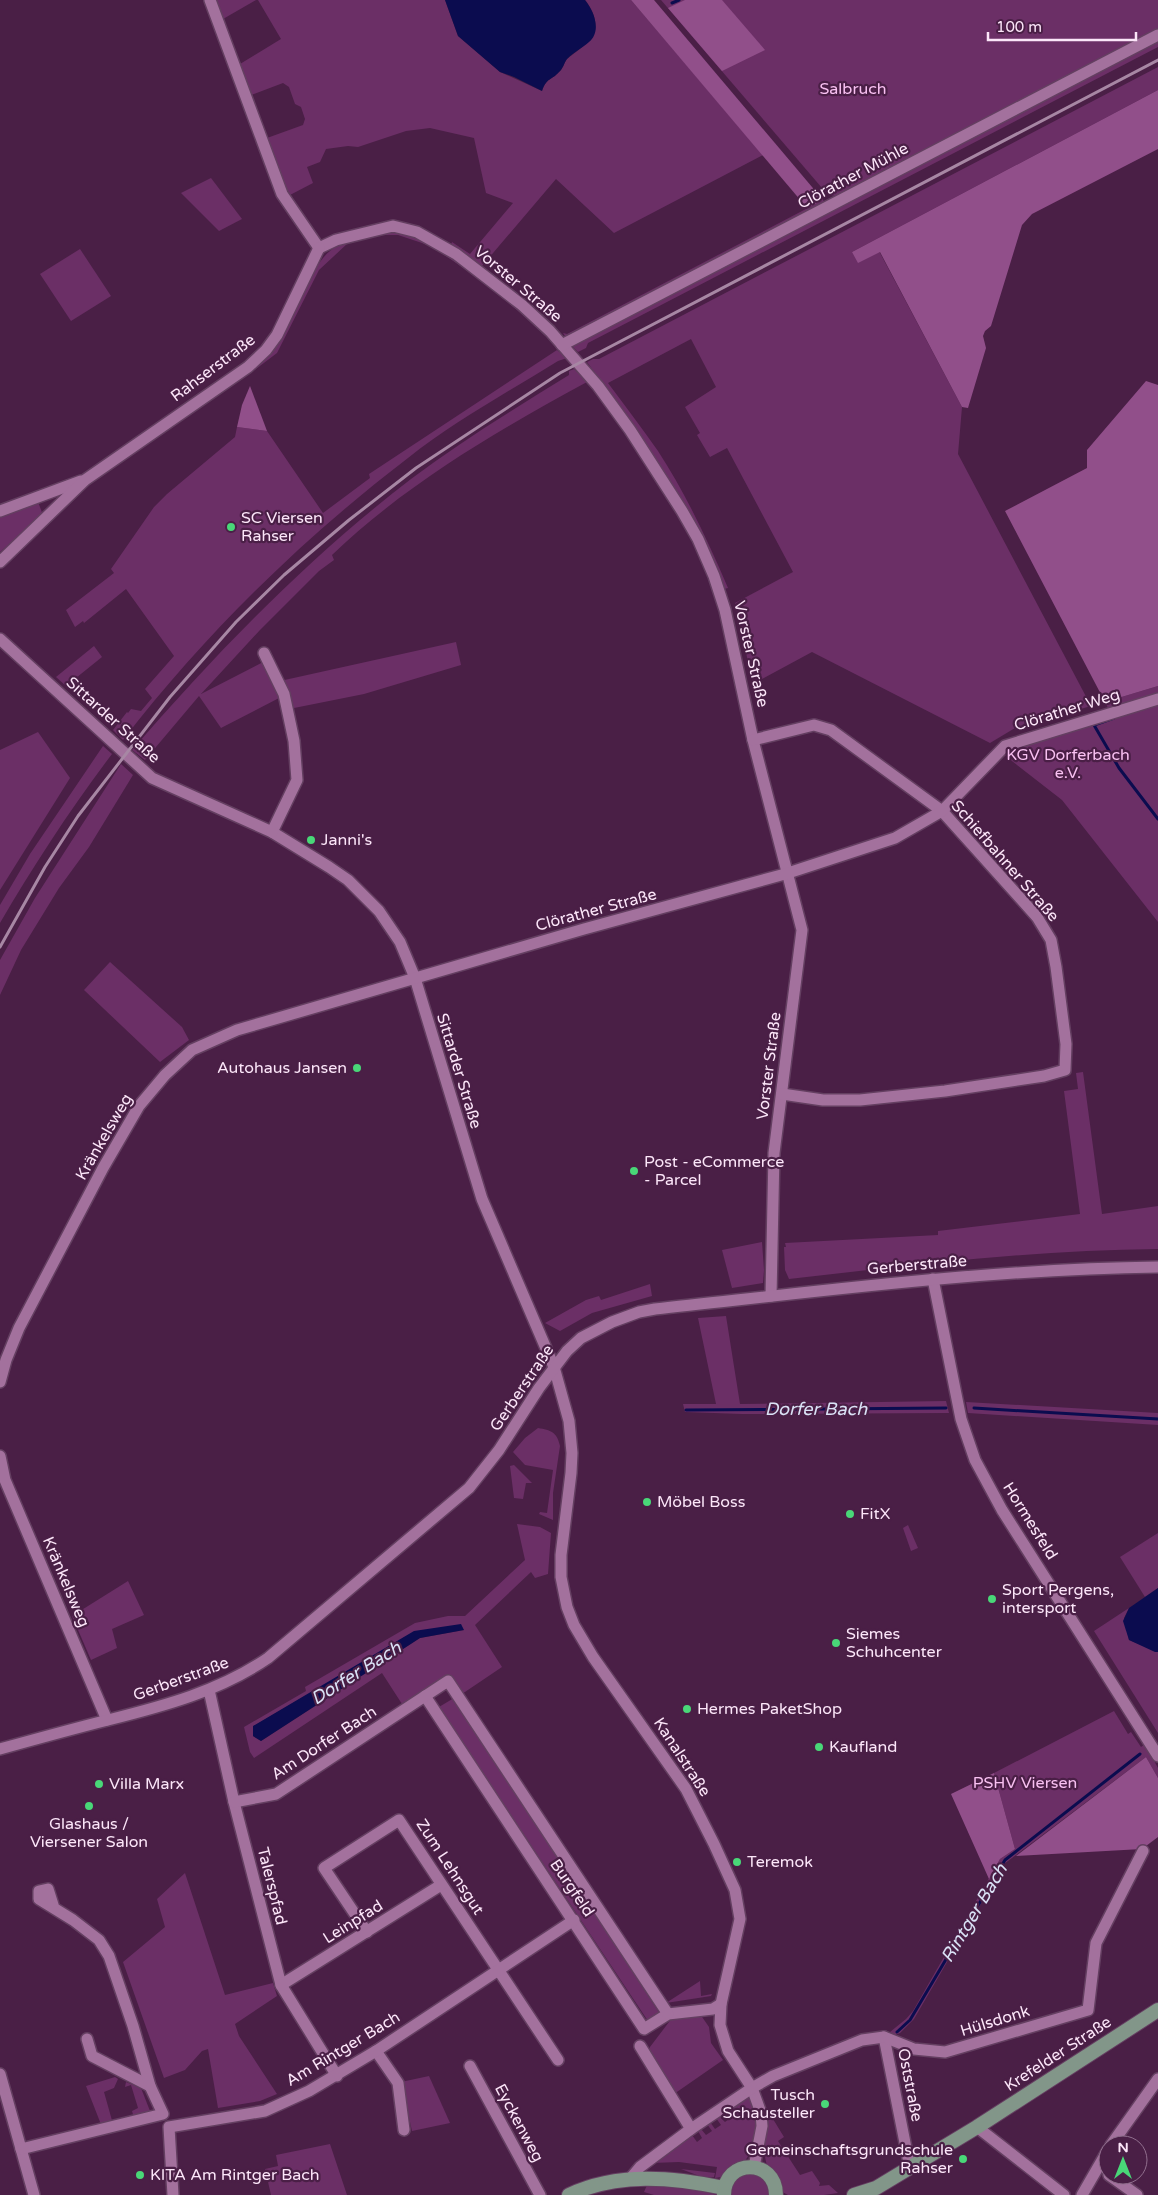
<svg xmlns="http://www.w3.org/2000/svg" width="1158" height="2195" font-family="'Varela Round',sans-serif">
  <rect width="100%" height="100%" fill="#4a1f46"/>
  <g fill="#6b2f66" fill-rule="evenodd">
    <polygon points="215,0 256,0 223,19"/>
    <path d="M258 0H445L458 36 500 72 542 91C547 77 551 81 559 72 563 69 564 63 567 59 574 53 582 48 588 42 601 30 595 12 585 0H631L763 155 614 233 556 179 482 266 451 245 452 242 470 254 513 203 486 193 474 138 430 128 406 131 358 147 348 146 326 149 320 162 307 167 313 183 290 195 281 178 267 138 303 125 305 119 301 107 295 104 289 87 283 83 251 95 240 64 281 39Z"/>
    <polygon points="661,0 1158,0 1158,32 837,196 828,195"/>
    <polygon points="1158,39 1158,47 588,343 586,348 578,352 572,346"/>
    <path d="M1158 67V90L852 252 879 251 962 407 958 454 1091 706 1015 728 990 743 812 652 753 684 735 603 793 572 727 448 710 457 697 435 700 433 685 407 716 387 691 339 608 383C625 406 642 428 658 451 686 494 708 541 728 588L724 589C693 506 639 433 587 362L593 359H599Z"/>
    <polygon points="211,178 242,219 219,231 181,193"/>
    <polygon points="823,200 827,205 567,339 563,333 567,334"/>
    <path d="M388 232C441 237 483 281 523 313L533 323 474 275 431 246 398 235H381L348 243 319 270 277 353 256 369C269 355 281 339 290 322 301 302 312 265 330 251 345 239 370 236 388 232Z"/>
    <polygon points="80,249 111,296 71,321 40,274"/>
    <path d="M557 350 567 358 558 361C508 392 455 421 408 458 302 539 205 634 123 740L113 730 127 712 128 713 131 709 141 711 152 698 145 689 174 656 126 589 84 623 83 621 75 627 66 610 114 573 111 569 154 507 167 494 235 437 237 427 267 431 323 513 370 478 369 474Z"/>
    <path d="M574 369 587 382C497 431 406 484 332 555L334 560 319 571 260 630 201 694 265 661 281 697 221 728 199 696 145 760 132 750C217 652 308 558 411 479 461 441 516 408 569 375V371Z"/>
    <polygon points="38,502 43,515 0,552 0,515"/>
    <polygon points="456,642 461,665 364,694 289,709 280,681"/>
    <polygon points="94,646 102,657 66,686 56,677"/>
    <polygon points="1158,686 1158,694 1109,710 1105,702"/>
    <polygon points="1158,703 1158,922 1062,800 1003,754 1022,744"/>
    <polygon points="38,732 70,778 0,890 0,750"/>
    <path d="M103 746 112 754C71 808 34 865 0 923V905L30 854Z"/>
    <polygon points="121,764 133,775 89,847 59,888 21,950 0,995 0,960 35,898"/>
    <polygon points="110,962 182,1027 189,1040 160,1062 84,990"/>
    <path d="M1083 1072 1102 1214 1158 1206V1249C1034 1250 912 1265 789 1279L785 1270 784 1247H786L785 1243 938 1235V1231L1080 1214 1064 1091 1078 1089 1076 1073Z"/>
    <polygon points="762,1242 764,1270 763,1283 732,1288 722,1250"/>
    <polygon points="650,1284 652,1296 592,1313 560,1331 545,1323 586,1300 599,1296 601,1300"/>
    <polygon points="726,1316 740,1404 946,1401 949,1413 742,1414 685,1412 683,1404 716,1404 698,1318"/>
    <polygon points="966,1402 1158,1413 1158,1425 968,1413"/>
    <path d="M538 1428C551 1430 557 1432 560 1446L553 1493V1520L539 1514 540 1512 547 1513 553 1470 525 1465 513 1452 525 1438Z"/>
    <polygon points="514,1465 532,1483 526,1483 523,1499 514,1498 510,1466"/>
    <path d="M517 1524 540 1527 551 1533 548 1574 535 1578 531 1572 475 1625 502 1667 462 1694 448 1674 402 1704 382 1673 254 1758 250 1752 244 1727 306 1691 305 1687 415 1623 448 1616H465L525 1560ZM464 1630 420 1638 261 1741 253 1736 254 1726 414 1632Z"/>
    <polygon points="908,1525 918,1548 911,1551 903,1528"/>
    <polygon points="1158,1533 1158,1588 1145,1597 1120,1557"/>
    <polygon points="128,1581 144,1615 112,1629 117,1648 91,1660 72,1616"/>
    <polygon points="1129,1608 1124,1618 1129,1640 1158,1652 1158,1733 1094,1631"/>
    <polygon points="454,1698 660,2014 648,2021 439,1707"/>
    <polygon points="1114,1711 1128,1734 1131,1732 1141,1747 1145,1744 1158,1768 1158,1778 1146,1757 1004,1864 914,2019 900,2033 892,2036 890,2032 906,2019 913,2011 1000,1859 1015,1849 994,1773"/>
    <polygon points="185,1873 225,1995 273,1983 277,1996 235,2024 239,2036 277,2094 260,2101 218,2108 208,2049 202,2051 185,2070 164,2078 123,1962 165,1927 157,1899"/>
    <polygon points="700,1981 701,1996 712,1994 711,1996 666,2003"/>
    <polygon points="700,2014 709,2027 711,2043 723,2060 674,2094 648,2055 650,2047 672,2018"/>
    <polygon points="429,2076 450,2123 412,2131 401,2082"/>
    <polygon points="115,2077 118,2079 114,2088 104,2092 113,2124 102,2127 86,2086"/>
    <polygon points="126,2082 141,2088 150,2111 147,2115 134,2118 132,2111 138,2108 131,2085 125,2087"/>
    <path d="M749 2095C765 2125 754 2174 715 2178L717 2167 679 2162 652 2163 692 2135 697 2142 702 2138 698 2131 701 2129 706 2135 712 2131 707 2124 710 2122 715 2129 721 2125 716 2118 719 2116 725 2122 730 2118 725 2111Z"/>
    <path d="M773 2119 784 2137 778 2141 800 2175 812 2171 820 2183 819 2186 829 2185 838 2193 824 2195H788C781 2192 779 2187 775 2181 759 2156 766 2147 768 2120Z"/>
    <polygon points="330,2144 347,2195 271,2195 265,2169 278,2166 276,2155"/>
    <polygon points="681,2169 715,2173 714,2177 702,2177"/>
    <path d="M745 2174C761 2173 767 2181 769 2195H731L734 2181Z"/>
    <polygon points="648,2183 668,2183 717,2195 654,2195 644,2192"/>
  </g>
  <g fill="#914f8a">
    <polygon points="631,0 654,0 823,200 807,208"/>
    <polygon points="685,0 722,0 765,50 722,71 668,8"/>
    <polygon points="1158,90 1158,149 1032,214 1022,225 991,326 985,331 983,336 986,348 968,408 962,407 880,252 858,263 852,252"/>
    <polygon points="1146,381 1158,385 1158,686 1105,702 1005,511 1087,468 1087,450"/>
    <polygon points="250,386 267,431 237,427 242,405"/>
    <polygon points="1146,1757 1158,1778 1158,1837 1142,1849 1016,1856"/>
    <polygon points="994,1773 1015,1849 1000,1859 989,1879 951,1794"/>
  </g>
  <g fill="#0b0c4f">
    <path d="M445 0H585C594 11 602 31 589 42 582 48 574 52 567 59 564 63 563 69 559 72 551 81 547 77 542 91L514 77 500 72 458 36Z"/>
    <polygon points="1158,1588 1158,1652 1155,1652 1129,1640 1123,1621 1129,1608"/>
    <polygon points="461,1624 464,1630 420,1638 261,1741 253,1736 253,1726 414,1631"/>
  </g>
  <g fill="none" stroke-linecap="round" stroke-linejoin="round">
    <g stroke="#0b0c4f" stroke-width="3">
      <polyline points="672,3 679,0"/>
      <polyline points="1114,718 1094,725 1119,768 1158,819"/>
      <polyline points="974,1408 1158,1419"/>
      <polyline points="686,1410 946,1408"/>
      <polyline points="897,2032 910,2020 1005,1860 1140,1754"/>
    </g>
    <defs>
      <g id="minor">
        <polyline points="210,0 282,194 319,248"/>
        <polyline points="319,248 336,240 393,226 417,232 456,254 522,305 550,331 598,386 630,430 682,511 698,539 714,576 725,610 753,740 802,930 774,1153 771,1296"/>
        <polyline points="562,345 1158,35"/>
        <polyline points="0,511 81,481"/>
        <polyline points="0,562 85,480 248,367 266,350 277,335 319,248"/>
        <polyline points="0,639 152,778 272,832 329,867 348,880 379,911 400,942 415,978 482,1199 554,1367 569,1421 572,1453 571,1473 561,1555 561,1577 567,1607 574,1625 593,1657 686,1789 714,1844 735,1890 740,1919 721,2004 720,2025 728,2051 752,2088 761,2113 762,2126 754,2167"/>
        <polyline points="264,653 284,694 294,741 297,780 272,832"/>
        <polyline points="753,740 814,725 831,730 942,811 1037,917 1051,940 1056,967 1066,1044 1065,1070 1044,1076 945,1091 860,1100 823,1100 782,1094"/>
        <polyline points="933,1279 961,1419 975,1460 1002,1510 1158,1756"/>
        <polyline points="0,1382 6,1360 19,1328 103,1168 139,1106 165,1075 192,1050 237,1030 584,929 785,874 895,838 942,811 1005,746 1158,699"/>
        <polyline points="0,1456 5,1480 107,1720"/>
        <polyline points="209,1690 234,1802 281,1985 337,2076"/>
        <polyline points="425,1696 644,2029 668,2014 713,2009 721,2004"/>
        <path d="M0 1749C36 1739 72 1729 108 1720 164 1706 220 1691 268 1658L469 1488 499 1450 539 1388 567 1351 581 1338 612 1322 639 1312 655 1309C822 1291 990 1269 1158 1267"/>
        <polyline points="234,1802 276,1794 448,1681 668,2014"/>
        <polyline points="367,1932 324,1868 399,1820 558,2060"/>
        <polyline points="281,1985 441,1885"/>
        <polyline points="884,2037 910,2168"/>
        <polyline points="87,2039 92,2056 150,2086"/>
        <polyline points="640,2046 691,2129"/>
        <polyline points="376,2051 398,2083 404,2130"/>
        <polyline points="470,2066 540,2195"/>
        <polyline points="0,2074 34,2195"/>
        <polyline points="977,2127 1064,2195"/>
        <polyline points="1111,2145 1158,2079"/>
        <polyline points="21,2149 163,2114 150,2086 133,2026 109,1956 99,1940 73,1920 39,1899 39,1891 48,1889 54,1908"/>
        <polyline points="1109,2175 1137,2195"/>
        <polyline points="630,2179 640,2167 691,2129 752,2088 773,2076 862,2040 884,2037 914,2049 945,2052 1088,2010 1096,1943 1143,1851"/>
        <polyline points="173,2195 169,2127 265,2111 309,2091 376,2051 574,1920"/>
        <polyline points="1082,2195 1108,2150"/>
      </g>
      <g id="major">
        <path d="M569 2195C618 2172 672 2177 724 2188"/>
        <path d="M724 2195C724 2158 776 2158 776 2195"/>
        <polyline points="854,2195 876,2188 977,2127 1158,2010"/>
      </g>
    </defs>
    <use href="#minor" stroke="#643f61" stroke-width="14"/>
    <use href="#major" stroke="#643f61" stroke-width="16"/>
    <use href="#minor" stroke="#a3719d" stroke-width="11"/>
    <use href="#major" stroke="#829689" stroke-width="14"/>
    <polyline stroke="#a787a4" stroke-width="3" points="0,947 45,867 78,816 170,697 236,622 284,575 349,520 416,468 560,373 1158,60"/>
  </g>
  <g fill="#49d778" stroke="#4a1f46" stroke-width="2">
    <circle cx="231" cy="527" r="5"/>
    <circle cx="311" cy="840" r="5"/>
    <circle cx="357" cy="1068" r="5"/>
    <circle cx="634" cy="1171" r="5"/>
    <circle cx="647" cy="1502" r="5"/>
    <circle cx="850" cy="1514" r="5"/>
    <circle cx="992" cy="1599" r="5"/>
    <circle cx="836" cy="1643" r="5"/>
    <circle cx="687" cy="1709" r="5"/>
    <circle cx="819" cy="1747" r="5"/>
    <circle cx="99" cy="1784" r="5"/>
    <circle cx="89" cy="1806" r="5"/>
    <circle cx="737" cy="1862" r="5"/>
    <circle cx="825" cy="2104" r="5"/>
    <circle cx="963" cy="2159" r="5"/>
    <circle cx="140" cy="2175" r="5"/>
  </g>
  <g text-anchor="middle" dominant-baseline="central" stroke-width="4.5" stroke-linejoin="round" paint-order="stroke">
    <g font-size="16" fill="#f9c1f2" stroke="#4a1f46">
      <text x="853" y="89">Salbruch</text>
      <text x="1068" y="755">KGV Dorferbach<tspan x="1068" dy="18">e.V.</tspan></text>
      <text x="1025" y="1783">PSHV Viersen</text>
    </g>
    <g font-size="16" fill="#fce6f9" stroke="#4a1f46">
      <text transform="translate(853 176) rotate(-28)">Clörather Mühle</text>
      <text transform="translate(518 284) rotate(40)">Vorster Straße</text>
      <text transform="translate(213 368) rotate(-37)">Rahserstraße</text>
      <text transform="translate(751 654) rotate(77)">Vorster Straße</text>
      <text transform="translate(1067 710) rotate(-17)">Clörather Weg</text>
      <text transform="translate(113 720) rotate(42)">Sittarder Straße</text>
      <text transform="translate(1005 861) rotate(49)">Schiefbahner Straße</text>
      <text transform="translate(596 910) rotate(-15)">Clörather Straße</text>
      <text transform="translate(769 1066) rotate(-83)">Vorster Straße</text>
      <text transform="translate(459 1071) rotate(73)">Sittarder Straße</text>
      <text transform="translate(104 1137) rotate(-60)">Kränkelsweg</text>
      <text transform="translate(917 1265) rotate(-5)">Gerberstraße</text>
      <text transform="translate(522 1388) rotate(-56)">Gerberstraße</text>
      <text transform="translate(1030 1521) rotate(58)">Hormesfeld</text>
      <text transform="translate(66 1582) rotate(67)">Kränkelsweg</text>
      <text transform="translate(181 1679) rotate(-20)">Gerberstraße</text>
      <text transform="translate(324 1743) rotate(-33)">Am Dorfer Bach</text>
      <text transform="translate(682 1757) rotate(57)">Kanalstraße</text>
      <text transform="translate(450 1867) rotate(57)">Zum Lehnsgut</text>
      <text transform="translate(272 1886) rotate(76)">Talerspfad</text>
      <text transform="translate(572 1888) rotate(56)">Burgfeld</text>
      <text transform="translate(353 1922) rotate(-32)">Leinpfad</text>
      <text transform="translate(995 2021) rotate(-17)">Hülsdonk</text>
      <text transform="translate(343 2049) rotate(-31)">Am Rintger Bach</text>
      <text transform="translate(1058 2054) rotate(-33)">Krefelder Straße</text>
      <text transform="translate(910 2085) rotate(79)">Oststraße</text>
      <text transform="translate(519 2123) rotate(62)">Eyckenweg</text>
    </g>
    <g font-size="16" fill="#fce6f9" stroke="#4a1f46" text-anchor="start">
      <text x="241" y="518">SC Viersen<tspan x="241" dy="18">Rahser</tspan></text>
      <text x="321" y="840">Janni's</text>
      <text x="347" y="1068" text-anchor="end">Autohaus Jansen</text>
      <text x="644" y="1162">Post - eCommerce<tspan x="644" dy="18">- Parcel</tspan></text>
      <text x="657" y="1502">Möbel Boss</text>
      <text x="860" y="1514">FitX</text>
      <text x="1002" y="1590">Sport Pergens,<tspan x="1002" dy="18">intersport</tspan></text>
      <text x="846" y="1634">Siemes<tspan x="846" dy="18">Schuhcenter</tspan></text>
      <text x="697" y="1709">Hermes PaketShop</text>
      <text x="829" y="1747">Kaufland</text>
      <text x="109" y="1784">Villa Marx</text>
      <text x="89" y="1824" text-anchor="middle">Glashaus /<tspan x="89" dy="18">Viersener Salon</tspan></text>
      <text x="747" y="1862">Teremok</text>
      <text x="815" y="2095" text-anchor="end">Tusch<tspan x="815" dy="18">Schausteller</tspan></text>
      <text x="953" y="2150" text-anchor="end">Gemeinschaftsgrundschule<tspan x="953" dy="18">Rahser</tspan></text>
      <text x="150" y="2175">KITA Am Rintger Bach</text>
    </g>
    <g font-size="18" font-style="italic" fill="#dae2f6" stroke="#4a1f46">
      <text x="816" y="1409">Dorfer Bach</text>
      <text transform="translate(356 1673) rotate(-32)">Dorfer Bach</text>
      <text transform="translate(974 1913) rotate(-59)">Rintger Bach</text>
    </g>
  </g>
  <g transform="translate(1123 2160)"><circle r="24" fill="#4a1f46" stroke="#916f8e"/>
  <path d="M0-4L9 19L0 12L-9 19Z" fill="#49d778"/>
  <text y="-8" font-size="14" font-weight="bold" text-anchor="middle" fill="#fce6f9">N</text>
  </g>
  <path d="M988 32v8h148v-8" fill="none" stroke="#fce6f9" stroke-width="2.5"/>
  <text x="996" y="32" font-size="15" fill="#fce6f9" stroke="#4a1f46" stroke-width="4" paint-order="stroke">100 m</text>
</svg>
